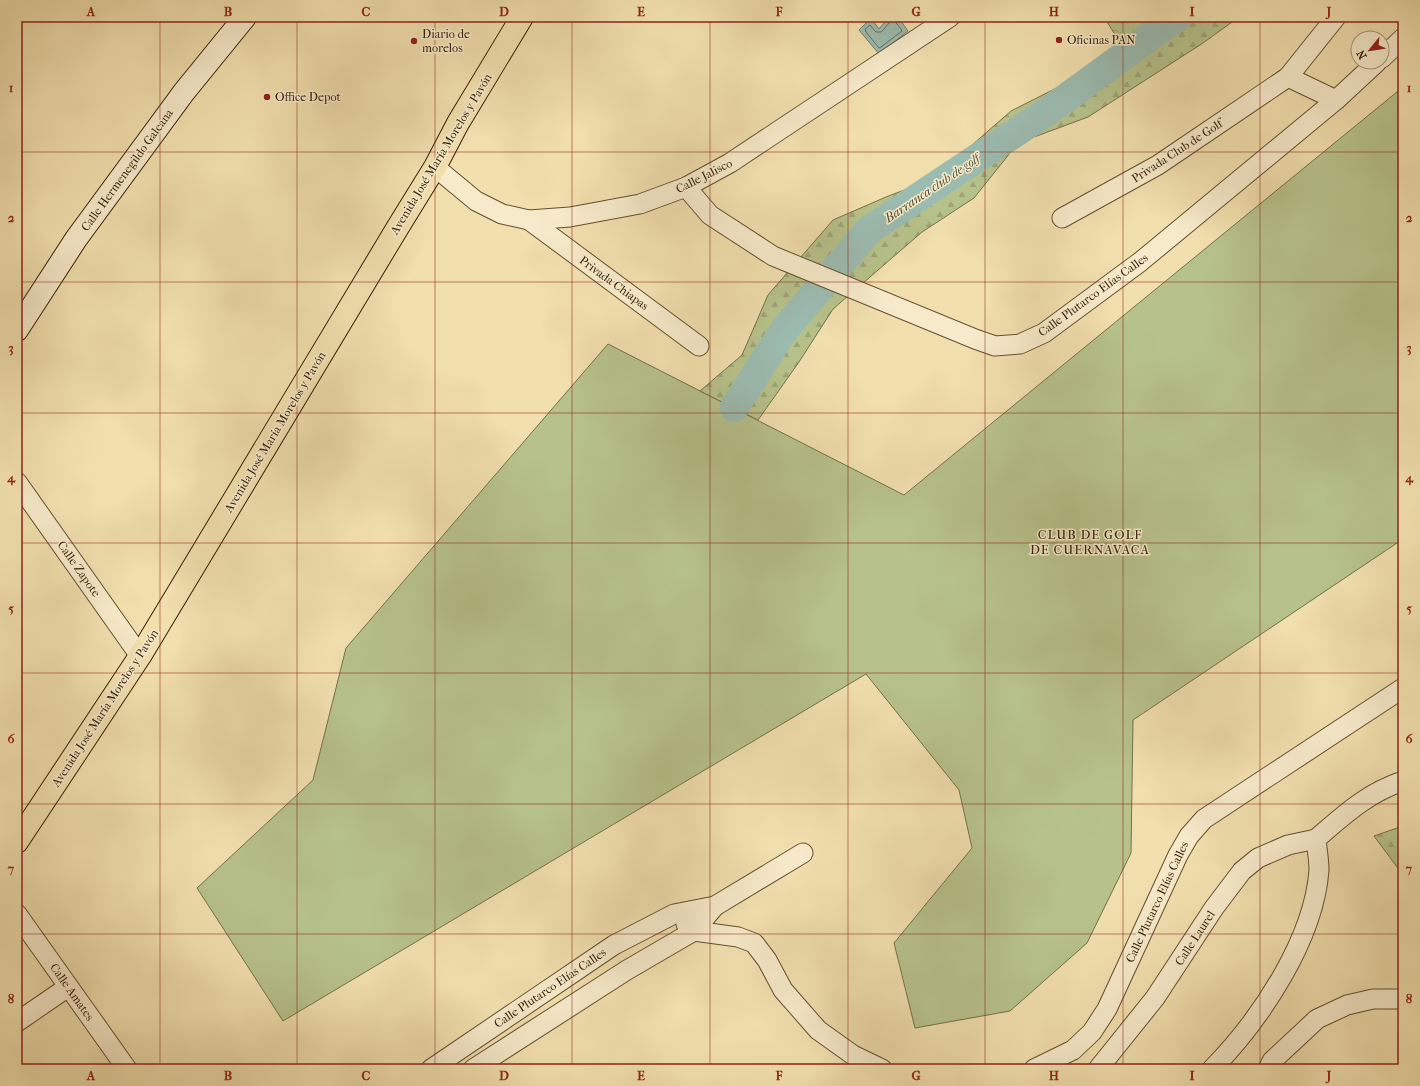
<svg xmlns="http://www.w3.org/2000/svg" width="1420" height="1086" font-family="'IM FELL French Canon',serif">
  <defs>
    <pattern id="forest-firs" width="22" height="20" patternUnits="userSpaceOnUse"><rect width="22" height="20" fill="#b7c28b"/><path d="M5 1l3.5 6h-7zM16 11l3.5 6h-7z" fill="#9ea676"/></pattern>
    <pattern id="park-crowns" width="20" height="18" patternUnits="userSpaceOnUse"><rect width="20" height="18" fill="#b7c28b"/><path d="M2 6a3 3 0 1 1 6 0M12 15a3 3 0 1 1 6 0" fill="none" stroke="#9ea676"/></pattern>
  </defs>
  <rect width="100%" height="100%" fill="#f1dfad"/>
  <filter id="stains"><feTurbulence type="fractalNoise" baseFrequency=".005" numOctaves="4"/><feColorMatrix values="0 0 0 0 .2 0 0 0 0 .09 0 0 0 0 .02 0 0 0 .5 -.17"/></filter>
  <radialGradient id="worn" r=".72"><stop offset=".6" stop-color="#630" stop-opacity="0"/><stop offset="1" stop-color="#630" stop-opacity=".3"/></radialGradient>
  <polygon fill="#b7c28b" stroke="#767148" points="1403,87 1403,539 1133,720 1131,853 1087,943 1010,1011 915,1028 894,943 972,848 959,790 866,674 283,1021 197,888 313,780 346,648 608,344 904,495"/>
  <g fill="url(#forest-firs)" stroke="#767148">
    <polygon points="1124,17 1239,17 1203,43 1088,117 1018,143 974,198 922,232 833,309 799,362 758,420 700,391 742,355 768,295 833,220 886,197 933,179 1011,111 1120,56"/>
    <polygon points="1403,826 1403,875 1374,836"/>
  </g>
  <polygon fill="url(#park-crowns)" stroke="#767148" points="1104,17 1160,17 1121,44"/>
  <polygon fill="#9cbcb1" stroke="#727e6d" points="889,17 898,17 908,31 879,54 859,30 871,18 879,29"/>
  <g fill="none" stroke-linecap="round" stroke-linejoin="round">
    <polygon stroke="#686e5c" stroke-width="1" points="893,19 901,29 902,31 881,47 879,48 866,32 865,29 870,25 876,32 881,32"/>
    <polyline stroke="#9cbcb1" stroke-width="29" points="734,408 784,330 869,230 1048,111 1177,17"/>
    <defs>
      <g id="street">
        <polyline points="1382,58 1403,38"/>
        <polyline points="1288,77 1336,100"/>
        <polyline points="435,167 476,201 502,214 529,220 570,217 640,204 686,187 730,163 950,17"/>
        <polyline points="686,187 710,215 773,256 975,339 995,346 1020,344 1044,333 1140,262 1336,100 1377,62"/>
        <polyline points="1062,218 1158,165 1288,77 1336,17"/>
        <polyline points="529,220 699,346"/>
        <polyline points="17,482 140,656"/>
        <path d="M1316 839C1344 815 1367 793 1403 781"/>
        <polyline points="17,914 127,1069"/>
        <polyline points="686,924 694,931 738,937 754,943 767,960 783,990 818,1030 853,1055 882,1069"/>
        <polyline points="17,1022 68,987"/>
        <polyline points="431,1069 614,945 674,914 715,906"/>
        <polyline points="473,1069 627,970 694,931 715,906 803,853"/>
        <polyline points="1034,1069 1073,1050 1092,1032 1107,1009 1178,855 1189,836 1204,819 1403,688"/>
        <path d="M1098 1069 1155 998 1214 908 1242 871 1258 858 1288 845 1316 839C1317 849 1319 860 1319 870 1314 940 1260 1020 1212 1069"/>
        <polyline points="1268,1069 1272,1061 1317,1019 1347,1005 1373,999 1403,999"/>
      </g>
      <polyline id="secondary" points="17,330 76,239 184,92 245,17"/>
      <polyline id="primary" points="17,842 140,656 398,227 435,167 458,123 522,17"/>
    </defs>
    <use href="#street" stroke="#635030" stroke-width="21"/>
    <use href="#secondary" stroke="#342006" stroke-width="24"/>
    <use href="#primary" stroke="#342006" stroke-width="24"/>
    <use href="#street" stroke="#f6eaca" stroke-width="19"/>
    <use href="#secondary" stroke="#f6eaca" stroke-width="22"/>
    <use href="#primary" stroke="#f1dfad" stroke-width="22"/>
  </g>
  <path fill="none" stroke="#8f2418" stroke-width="1" stroke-opacity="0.55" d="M160 17V1069M297 17V1069M435 17V1069M572 17V1069M710 17V1069M848 17V1069M985 17V1069M1123 17V1069M1260 17V1069M17 152H1403M17 282H1403M17 413H1403M17 543H1403M17 673H1403M17 804H1403M17 934H1403"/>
  <g fill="#8f2418" stroke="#f6eaca" stroke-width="1.5">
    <circle cx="1059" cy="40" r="4"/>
    <circle cx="414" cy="41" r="4"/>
    <circle cx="267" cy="97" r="4"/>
  </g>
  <g text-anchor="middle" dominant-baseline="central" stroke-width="3" stroke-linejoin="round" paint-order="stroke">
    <g font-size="12" fill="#342006" stroke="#f6eaca" text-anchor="start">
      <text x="422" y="34">Diario de<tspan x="422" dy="14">morelos</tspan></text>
      <text x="1067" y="40">Oficinas PAN</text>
      <text x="275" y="97">Office Depot</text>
    </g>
    <g font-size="12" fill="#342006" stroke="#f6eaca">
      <text transform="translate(1177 151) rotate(-33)">Privada Club de Golf</text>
      <text transform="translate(441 154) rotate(-59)">Avenida José María Morelos y Pavón</text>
      <text transform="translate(127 170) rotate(-54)">Calle Hermenegildo Galeana</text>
      <text transform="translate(704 176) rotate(-27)">Calle Jalisco</text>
      <text transform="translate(614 283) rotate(36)">Privada Chiapas</text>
      <text transform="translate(1093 295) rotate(-36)">Calle Plutarco Elías Calles</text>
      <text transform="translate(275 432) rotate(-59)">Avenida José María Morelos y Pavón</text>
      <text transform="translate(79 569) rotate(55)">Calle Zapote</text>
      <text transform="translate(105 708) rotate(-57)">Avenida José María Morelos y Pavón</text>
      <text transform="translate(1157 902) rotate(-65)">Calle Plutarco Elías Calles</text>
      <text transform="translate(1195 938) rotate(-57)">Calle Laurel</text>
      <text transform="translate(550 988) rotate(-34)">Calle Plutarco Elías Calles</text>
      <text transform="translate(72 992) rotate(55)">Calle Amates</text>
    </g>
    <g font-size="13" font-style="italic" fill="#534f39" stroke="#f6eaca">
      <text transform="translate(932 188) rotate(-34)">Barranca club de golf</text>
    </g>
    <g font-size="13" letter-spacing="1" fill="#342006" stroke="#f6eaca">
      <text x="1090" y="534">CLUB DE GOLF<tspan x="1090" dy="15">DE CUERNAVACA</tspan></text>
    </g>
  </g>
  <rect width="1420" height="1086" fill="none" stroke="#f1dfad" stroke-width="44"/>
  <g transform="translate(1370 50) rotate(240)"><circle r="19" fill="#f6eaca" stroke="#a8997c"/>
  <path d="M0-3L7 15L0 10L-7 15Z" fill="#8f2418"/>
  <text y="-6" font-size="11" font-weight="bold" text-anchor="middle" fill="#342006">N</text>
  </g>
  <rect x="22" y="22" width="1376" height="1042" fill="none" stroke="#8f2418" stroke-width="1.5"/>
  <g font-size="13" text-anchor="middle" font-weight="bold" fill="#8f2418">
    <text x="91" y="16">A</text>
    <text x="228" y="16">B</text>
    <text x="366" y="16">C</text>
    <text x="504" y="16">D</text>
    <text x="641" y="16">E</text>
    <text x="779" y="16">F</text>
    <text x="916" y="16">G</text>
    <text x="1054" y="16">H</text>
    <text x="1192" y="16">I</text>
    <text x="1329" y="16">J</text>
    <text x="11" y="92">1</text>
    <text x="1409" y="92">1</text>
    <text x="11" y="222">2</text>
    <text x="1409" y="222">2</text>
    <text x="11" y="352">3</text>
    <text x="1409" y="352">3</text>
    <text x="11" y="482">4</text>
    <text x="1409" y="482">4</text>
    <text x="11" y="613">5</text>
    <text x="1409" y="613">5</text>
    <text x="11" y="743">6</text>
    <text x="1409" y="743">6</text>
    <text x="11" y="873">7</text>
    <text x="1409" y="873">7</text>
    <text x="11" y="1003">8</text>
    <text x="1409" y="1003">8</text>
    <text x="91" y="1080">A</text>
    <text x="228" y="1080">B</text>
    <text x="366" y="1080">C</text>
    <text x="504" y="1080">D</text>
    <text x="641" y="1080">E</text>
    <text x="779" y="1080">F</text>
    <text x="916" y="1080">G</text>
    <text x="1054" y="1080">H</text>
    <text x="1192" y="1080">I</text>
    <text x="1329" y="1080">J</text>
  </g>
  <rect width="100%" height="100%" filter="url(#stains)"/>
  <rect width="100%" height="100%" fill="url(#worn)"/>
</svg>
